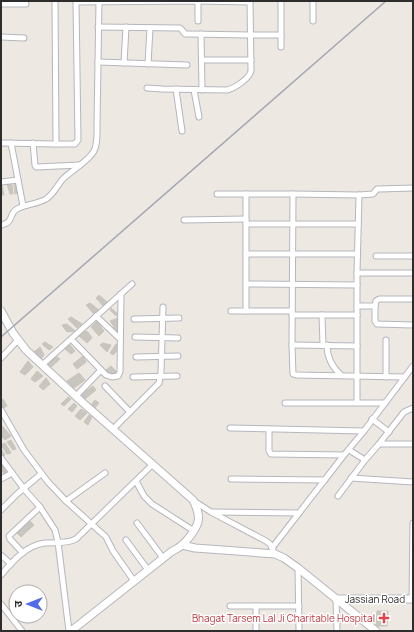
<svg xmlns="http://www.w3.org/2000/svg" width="414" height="632" font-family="Manrope,'Noto Sans Devanagari',sans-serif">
  <rect width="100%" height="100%" fill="#ede8e1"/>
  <g fill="#c9c6bf" stroke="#c9c4bb">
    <polygon points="17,183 18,193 15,194 14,184"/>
    <polygon points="7,184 12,185 13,194 10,194"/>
    <polygon points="1,185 2,185 4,195 1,195"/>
    <polygon points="99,295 107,302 103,306 96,298"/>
    <polygon points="90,303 99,310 94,314 86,305"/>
    <polygon points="111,308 117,313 116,316 110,310"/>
    <polygon points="71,317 82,324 77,328 68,319"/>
    <polygon points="118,318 117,334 112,328 114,327 110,321"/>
    <polygon points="97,321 104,331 99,336 91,327"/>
    <polygon points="67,324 75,331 67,332 62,325"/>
    <polygon points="84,331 88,332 92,338 87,343 79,336"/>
    <polygon points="45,342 53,347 49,350 42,344"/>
    <polygon points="103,343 111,345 107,352 100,345"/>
    <polygon points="116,344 118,350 113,355 110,353"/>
    <polygon points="70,345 75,351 71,354 65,349"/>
    <polygon points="40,347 44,355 41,359 34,352"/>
    <polygon points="56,356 60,359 49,369 47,366"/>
    <polygon points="83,356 86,362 77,369 73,364"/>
    <polygon points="28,361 33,367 25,375 20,372"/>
    <polygon points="111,366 118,373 112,376 106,370"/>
    <polygon points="37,371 43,376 35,382 31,379"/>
    <polygon points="79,373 85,380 74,388 67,381"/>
    <polygon points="46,378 50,384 43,390 39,386"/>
    <polygon points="93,386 96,390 85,399 81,395"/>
    <polygon points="68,397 71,399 64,406 61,404"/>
    <polygon points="3,399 7,406 3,408 1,404 1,400"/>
    <polygon points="95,400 99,403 94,409 91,405"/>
    <polygon points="74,403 77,406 72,412 68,409"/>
    <polygon points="81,409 87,413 80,420 75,416"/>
    <polygon points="89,415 92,417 88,425 84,422"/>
    <polygon points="2,426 11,436 5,440 1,436 1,427"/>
    <polygon points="11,440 16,449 13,450 7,442"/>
    <polygon points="5,443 11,453 7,454 1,445"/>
    <polygon points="1,449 5,455 2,456 1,454"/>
    <polygon points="2,465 7,473 4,474 1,470 1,466"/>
    <polygon points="29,520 34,525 21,537 16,532"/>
    <polygon points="377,611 388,611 387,626 376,626"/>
  </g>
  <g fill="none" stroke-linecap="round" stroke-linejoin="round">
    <defs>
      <g id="street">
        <polyline points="76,1 76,2 198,1 198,21"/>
        <polyline points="198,1 250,2"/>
        <polyline points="281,1 281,47"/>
        <polyline points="1,4 26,4"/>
        <polyline points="313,21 313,1"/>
        <polyline points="98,27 180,28 182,30 185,34 189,34 250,35 281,35"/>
        <polyline points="201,34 202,90"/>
        <polyline points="1,37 24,38"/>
        <polyline points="202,60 251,60"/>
        <polyline points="98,62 187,65"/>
        <polyline points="124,63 126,27"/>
        <polyline points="148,64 150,28"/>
        <path d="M147 88 162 89 227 90C235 88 249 79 251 71L250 1"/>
        <polyline points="176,89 182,131"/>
        <polyline points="194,90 199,117"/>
        <polyline points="1,143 56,144 55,1"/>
        <polyline points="11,143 23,206"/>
        <polyline points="33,143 35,165 36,167 80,165"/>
        <polyline points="56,144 75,144 78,140 76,2"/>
        <polyline points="1,182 18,180"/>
        <polyline points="217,194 293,194 292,345 293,374 296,375 405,377"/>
        <polyline points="246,194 246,311"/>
        <polyline points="293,194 359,195 357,273 357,403"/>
        <polyline points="359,195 373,194 377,189 379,189 413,188"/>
        <polyline points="184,220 246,219"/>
        <polyline points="246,224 358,224"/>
        <path d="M1 225C15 222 8 214 17 209 26 204 38 204 46 199 53 195 57 186 62 180 70 171 88 162 94 151 98 143 97 132 97 124L99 1"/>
        <polyline points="246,254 357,254"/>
        <polyline points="376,256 413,256"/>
        <polyline points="357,273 413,273"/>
        <polyline points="246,284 357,285"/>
        <polyline points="357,306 375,306 375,321 377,324 413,325"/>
        <polyline points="375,306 376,301 379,299 413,299"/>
        <polyline points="231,311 292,311"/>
        <polyline points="292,315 357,315"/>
        <polyline points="322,315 323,345"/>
        <polyline points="96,316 120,339"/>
        <polyline points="134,319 179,318"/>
        <polyline points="135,337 178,338"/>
        <polyline points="71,339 106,375 112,377 118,376 120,372 121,294"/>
        <polyline points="292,345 357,346"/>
        <path d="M327 345C327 358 332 367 341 375"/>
        <polyline points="136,357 178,356"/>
        <polyline points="1,358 18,340"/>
        <polyline points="42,365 132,284"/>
        <polyline points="133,377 177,376"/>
        <polyline points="386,377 386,340"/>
        <polyline points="105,386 130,412"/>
        <polyline points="76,396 101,370"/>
        <polyline points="285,403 385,403"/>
        <polyline points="1,410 24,450 48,482 66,501 106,537 113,551 134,581"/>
        <polyline points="372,419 389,432"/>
        <polyline points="230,428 364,431"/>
        <polyline points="113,429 159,383 161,372 163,307"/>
        <polyline points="269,429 269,451 271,454 344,455"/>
        <polyline points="379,444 404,412 413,408"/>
        <polyline points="1,458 24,489 40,507 55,530 58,542 69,631"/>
        <polyline points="365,460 379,444 413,444"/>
        <polyline points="351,478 413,482"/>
        <polyline points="1,479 12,473"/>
        <polyline points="231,479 325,480"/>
        <polyline points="136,481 144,496 152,504 194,531"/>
        <polyline points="338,496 365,460 349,450"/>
        <polyline points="66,501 105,473"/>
        <polyline points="194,501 211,512 266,541 270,544 273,550"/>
        <polyline points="1,510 17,494 41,474"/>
        <polyline points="212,512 299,513"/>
        <polyline points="137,523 163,558"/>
        <polyline points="126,540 148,570"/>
        <polyline points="272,548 299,513 344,455 364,431 413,366"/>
        <polyline points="23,553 10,539 9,536 40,507"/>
        <polyline points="1,555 11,564"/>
        <polyline points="298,568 299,631"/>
        <path d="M1 575C12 562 26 545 45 543 55 542 67 544 76 539L153 464"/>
        <polyline points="336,599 337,631"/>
        <polyline points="412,599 413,523"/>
        <polyline points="1,604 22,631"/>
        <polyline points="230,606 299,606"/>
        <polyline points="256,606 256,631"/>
      </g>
      <g id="secondary">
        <path d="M1 311 13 333 26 350 81 401 193 500C196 506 200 514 198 522 196 529 188 540 182 545 179 548 174 550 171 552L71 631"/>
        <polyline points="182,545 195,548 223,550 275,554 284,558 298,568 376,631"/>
        <polyline points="336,599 413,599"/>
      </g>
    </defs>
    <use href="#street" stroke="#b5b7bf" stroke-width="7"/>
    <use href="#secondary" stroke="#b5b7bf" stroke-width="9"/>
    <use href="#street" stroke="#fff" stroke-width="5"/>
    <use href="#secondary" stroke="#fff" stroke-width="7"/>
    <polyline stroke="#a4a6b5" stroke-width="1.5" points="1,337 386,1"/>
  </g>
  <path fill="#e0444e" stroke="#fff" stroke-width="1.5" d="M382 612h4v4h4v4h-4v4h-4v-4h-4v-4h4z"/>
  <g text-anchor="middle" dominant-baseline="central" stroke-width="3" stroke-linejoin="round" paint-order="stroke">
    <g font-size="10" fill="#2d2d2d" stroke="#fff">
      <text x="375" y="599">Jassian Road</text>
    </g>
    <g font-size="10" fill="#be3a42" stroke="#fff" text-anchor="end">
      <text x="375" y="618">Bhagat Tarsem Lal Ji Charitable Hospital</text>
    </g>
  </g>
  <rect width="414" height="632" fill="none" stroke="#2d2d2d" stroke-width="4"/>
  <g transform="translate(28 604) rotate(270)"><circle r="19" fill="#ffffff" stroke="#ababab"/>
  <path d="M0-3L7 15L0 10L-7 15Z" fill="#536ce8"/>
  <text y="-6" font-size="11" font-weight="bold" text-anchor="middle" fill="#2d2d2d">उ</text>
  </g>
</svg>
